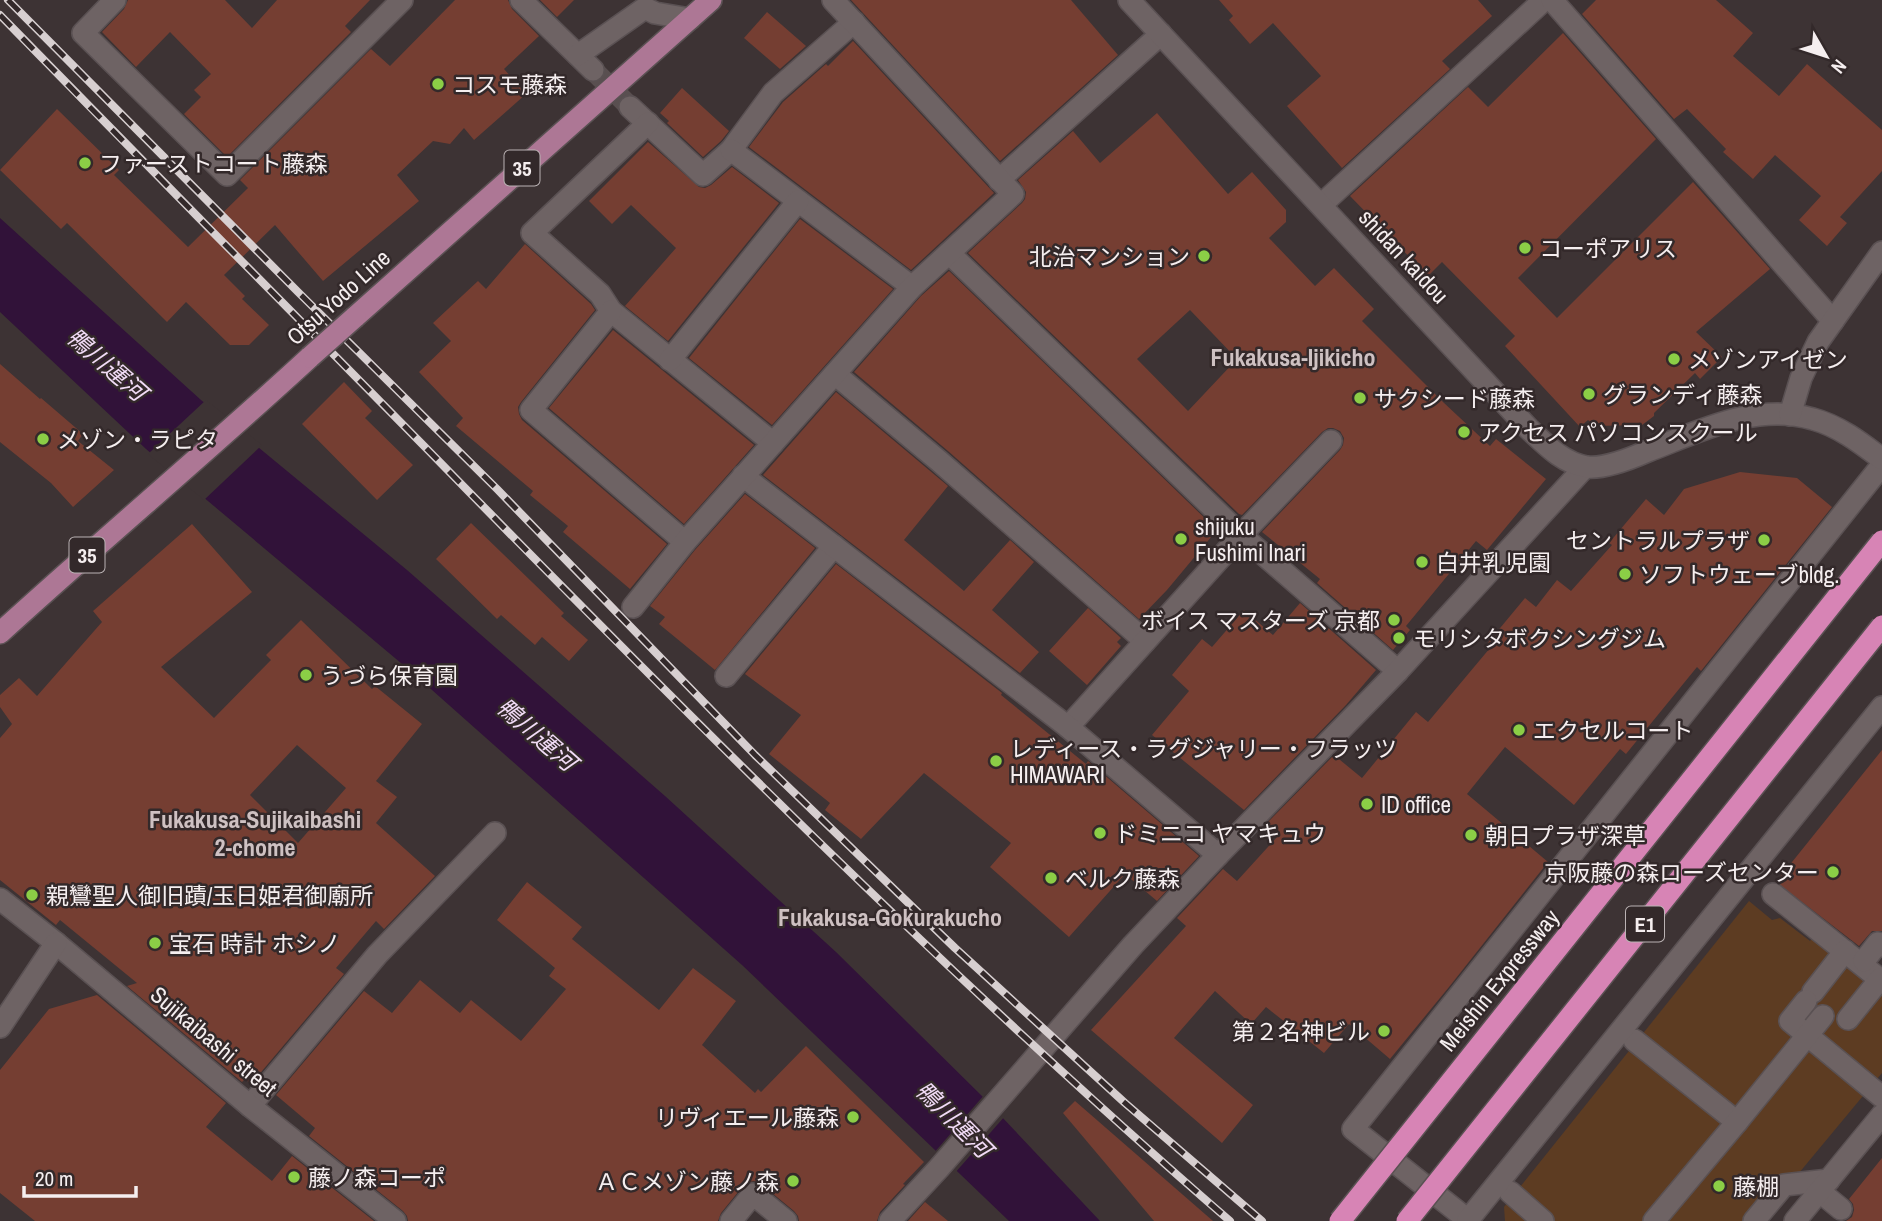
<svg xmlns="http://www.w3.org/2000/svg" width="1882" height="1221" font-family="'Archivo Narrow','Noto Sans JP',sans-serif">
  <rect width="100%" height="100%" fill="#3d3334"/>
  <polygon fill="#5d3c22" points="1749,901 1772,920 1780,918 1810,941 1818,931 1882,985 1882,1073 1759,1221 1505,1221 1504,1207"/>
  <polygon fill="#311239" points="0,218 201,400 407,570 665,796 836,952 983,1097 1100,1221 1009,1221 742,965 414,674 146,449 0,312"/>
  <g fill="#3d3334">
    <polygon points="206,400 262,445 204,500 148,454"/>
    <polygon points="985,1094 1005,1116 954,1174 933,1154"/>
  </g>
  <g fill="#753e32" fill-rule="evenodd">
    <polygon points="128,0 225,0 252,28 277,0 370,0 345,26 351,32 227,157 184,114 201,97 194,90 211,74 170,32 136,67 102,32 124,9"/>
    <polygon points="455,0 508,0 512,9 539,36 504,69 526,94 474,140 464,128 450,144 433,141 397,175 419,201 323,281 275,225 224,275 245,296 242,299 269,325 249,345 230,345 186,302 167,322 67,223 61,229 0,170 57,109 119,170 114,175 188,247 248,188 240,180 371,49 390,66"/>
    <polygon points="540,0 574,0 557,17"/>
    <polygon points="851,0 1071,0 1118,55 1000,161"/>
    <polygon points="1219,0 1478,0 1492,16 1442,61 1450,69 1342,168 1287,106 1321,76 1273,23 1250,44 1229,20 1233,16"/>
    <polygon points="1596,0 1716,0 1753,33 1733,56 1779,96 1807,64 1882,130 1882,171 1840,217 1847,223 1827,246 1799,220 1821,196 1775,155 1753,179 1723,152 1726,149 1687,109 1674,119 1582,14"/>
    <polygon points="767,12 806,46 780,69 744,38"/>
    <polygon points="1563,33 1656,139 1518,278 1557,318 1693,182 1770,269 1696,332 1722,357 1700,379 1695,373 1654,413 1654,416 1642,425 1595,426 1588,420 1580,427 1505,346 1515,336 1442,262 1428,276 1350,196 1468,87 1488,107"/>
    <polygon points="853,41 994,193 911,270 749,147 783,102 826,64 828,66"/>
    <polygon points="682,88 729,131 721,141 703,157 667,123 669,121 660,113"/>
    <path d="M1157 113 1228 194 1252 172 1286 210V222L1269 238 1315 286 1334 268 1374 309 1362 321 1443 402 1490 446 1496 439 1546 479 1487 550 1476 541 1406 626 1410 630 1393 650 1317 583 1320 579 1262 532 1340 450 1343 445 1344 438 1340 431 1333 428H1328L1322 432 1242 515 1239 514 968 253 1022 203 1025 199 1026 192 1018 180 1073 131 1100 163ZM1190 310 1237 359 1188 411 1137 359Z"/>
    <polygon points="648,142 699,187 705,188 711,185 732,167 779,203 668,341 625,306 676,248 631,205 612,224 589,201"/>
    <polygon points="800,219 893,289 772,425 689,358"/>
    <polygon points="525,244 591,304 595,310 521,402 518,407 519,414 522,420 667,544 630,589 563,532 568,526 530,495 533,491 456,426 463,418 419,372 451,341 433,323 478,281 486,289"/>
    <polygon points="949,271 1217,530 1167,590 1139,619 948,451 854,372 921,296"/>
    <polygon points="613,330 754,445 684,524 549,408"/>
    <polygon points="0,364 40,399 41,398 83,434 78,441 114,470 73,507 51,483 0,442"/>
    <polygon points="344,382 372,411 365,418 413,465 377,500 302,424"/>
    <polygon points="836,392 948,486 904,540 964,591 1010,540 1034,562 992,610 1039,652 1020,673 763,475"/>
    <polygon points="1740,472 1797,478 1832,507 1701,671 1697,667 1626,754 1620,749 1574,805 1505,747 1467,794 1548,862 1449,987 1390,1059 1349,1024 1324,1053 1266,1007 1251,1024 1215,991 1174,1038 1253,1105 1222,1143 1091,1030 1186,926 1177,918 1223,869 1237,881 1277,837 1264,826 1334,755 1362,778 1416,712 1428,722 1490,648 1486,645 1525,598 1536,607 1557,580 1571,591 1612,545 1609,543 1646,499 1664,515 1684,489"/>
    <polygon points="745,494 815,548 715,670 659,624 665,617 650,606 695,550"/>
    <polygon points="471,523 564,613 561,616 588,640 569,661 542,637 535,645 501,615 497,619 436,559"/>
    <path d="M192 524 252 592 161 667 214 718 271 660 266 655 301 620 372 689 375 686 422 724 376 781 397 797 376 823 435 876 384 929 376 921 336 968 344 974 251 1084 245 1079 242 1082 127 986 137 983 60 920 56 925 0 880V738L12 724 0 707V695L19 678 37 696 102 622 93 611ZM297 745 346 788 298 843 250 795Z"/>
    <polygon points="836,564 1002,693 1001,695 1086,764 1088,761 1199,856 1157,901 1125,874 1069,937 990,867 1011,843 924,773 861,839 825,810 830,803 769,754 801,715 745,674"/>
    <polygon points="1300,603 1376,670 1346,705 1244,810 1152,735 1189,691 1172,675 1202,639 1212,647 1244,610 1273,635"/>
    <polygon points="1088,608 1121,638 1117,642 1121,646 1087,685 1049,651"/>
    <polygon points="1882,750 1882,931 1872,931 1859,946 1776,882"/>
    <polygon points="527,882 582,927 572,939 659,1010 693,968 736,1001 702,1045 755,1093 758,1089 761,1092 806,1046 924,1162 903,1184 905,1185 880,1212 877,1221 799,1221 798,1216 794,1211 761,1184 754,1181 748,1182 743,1186 721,1213 718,1221 408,1221 407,1216 403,1211 309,1136 315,1128 276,1095 364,991 392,1013 420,980 460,1013 471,1000 521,1041 566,989 549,976 555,968 497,920"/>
    <polygon points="97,995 226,1103 206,1127 272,1181 292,1156 374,1221 35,1221 0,1193 0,1070 49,1009"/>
    <polygon points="1075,1101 1213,1221 1154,1221 1063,1113"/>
    <polygon points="1882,1158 1882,1221 1846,1221 1852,1217 1854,1210 1853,1204 1849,1199"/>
    <polygon points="925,1202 948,1221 908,1221"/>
  </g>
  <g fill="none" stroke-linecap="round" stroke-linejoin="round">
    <polyline stroke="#594f50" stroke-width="21" stroke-dasharray="21 10" stroke-linecap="butt" points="593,70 630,107"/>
    <defs>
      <g id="service">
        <polyline points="115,0 83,33 227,175 402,0"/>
        <polyline points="630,107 703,175 731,150 773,93 854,22"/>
        <polyline points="648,123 532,233 600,294 611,311 773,443"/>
        <polyline points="731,150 912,287"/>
        <polyline points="999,180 1161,34"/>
        <polyline points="1321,205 1544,0"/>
        <polyline points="949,253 1241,535 1398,671"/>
        <polyline points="611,311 531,410 685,542"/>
        <polyline points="670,360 798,201"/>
        <polyline points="835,374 939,461 1145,641"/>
        <polyline points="726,676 834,546"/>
        <polyline points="1068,727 1241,535 1331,441"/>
        <polyline points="250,1106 377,955 495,833"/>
        <polyline points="731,1221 753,1194 786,1221"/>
      </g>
      <g id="pedestrian">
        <polyline points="1773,894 1882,981"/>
        <polyline points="1864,961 1878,943 1882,946"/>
        <polyline points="1813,992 1845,951"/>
        <polyline points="1806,1001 1790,1021 1882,1097"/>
        <polyline points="1848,1019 1880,979"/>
        <polyline points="1634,1040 1737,1122"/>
        <polyline points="1819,1191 1841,1209"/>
        <polyline points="1510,1192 1543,1221"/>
        <polyline points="1654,1221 1737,1122 1823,1016"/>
        <polyline points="1754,1221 1784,1185 1829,1180"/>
        <polyline points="1795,1221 1882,1115"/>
      </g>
      <g id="minor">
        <polyline points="521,0 593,70"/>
        <polyline points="1552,0 1833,321"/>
        <polyline points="578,55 645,8 655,13 690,19"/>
        <polyline points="743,476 1068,727 1218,855"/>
        <polyline points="633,607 685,542 912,287 1013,194 833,0"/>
        <polyline points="0,899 56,943 250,1106 395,1221"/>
        <polyline points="0,1027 56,943"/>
        <polyline points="1468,1220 1353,1129 1882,465"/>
        <polyline points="890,1221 939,1168 1133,945 1218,855 1398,671 1585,467"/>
        <polyline points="1469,1221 1468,1220 1882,707"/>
      </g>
      <g id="tertiary">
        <path d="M1129 0 1529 429C1546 445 1563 463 1587 467 1604 469 1632 458 1648 451 1700 431 1756 402 1813 419 1839 426 1861 443 1882 459"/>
        <polyline points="1790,415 1801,378 1818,342 1882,252"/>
      </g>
      <g id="primary">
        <polyline points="355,317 711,0"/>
        <path d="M0 633C102 540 208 451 310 357"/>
      </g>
    </defs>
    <use href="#service" stroke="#5a5153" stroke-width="24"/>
    <use href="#pedestrian" stroke="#5a5153" stroke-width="24"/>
    <use href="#minor" stroke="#5a5153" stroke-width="24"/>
    <use href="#tertiary" stroke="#5a5153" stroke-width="24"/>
    <use href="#primary" stroke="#5a5153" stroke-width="24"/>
    <use href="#service" stroke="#6e6364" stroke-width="21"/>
    <use href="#pedestrian" stroke="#6e6364" stroke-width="21"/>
    <use href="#minor" stroke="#6e6364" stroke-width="21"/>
    <use href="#tertiary" stroke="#6e6364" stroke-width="21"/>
    <use href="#primary" stroke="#ad7795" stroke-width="21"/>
    <defs>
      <g id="rail">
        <polyline points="8,0 298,292 497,489 755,755 955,948 1125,1103 1262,1221"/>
        <path d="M0 15C141 160 283 303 425 447 685 713 948 977 1230 1221"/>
      </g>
    </defs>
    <use href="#rail" stroke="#d7cfd0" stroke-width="8"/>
    <use href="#rail" stroke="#33292a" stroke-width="5" stroke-dasharray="16" stroke-linecap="butt"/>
    <defs>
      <polyline id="primary-bridge" points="310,357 355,317"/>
      <g id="motorway-bridge">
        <polyline points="1340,1221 1882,541"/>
        <polyline points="1407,1221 1882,626"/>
      </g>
    </defs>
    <use href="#primary-bridge" stroke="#5a5153" stroke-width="24" stroke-linecap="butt"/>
    <use href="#motorway-bridge" stroke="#5a5153" stroke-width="24" stroke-linecap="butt"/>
    <use href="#primary-bridge" stroke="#ad7795" stroke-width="21"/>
    <use href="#motorway-bridge" stroke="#d784b5" stroke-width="21"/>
  </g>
  <g fill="#8bce46" stroke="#33292a" stroke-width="2.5">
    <circle cx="438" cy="84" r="7"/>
    <circle cx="85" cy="163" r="7"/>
    <circle cx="1525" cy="248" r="7"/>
    <circle cx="1204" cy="256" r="7"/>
    <circle cx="1674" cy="359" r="7"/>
    <circle cx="1589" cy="394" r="7"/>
    <circle cx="1360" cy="398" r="7"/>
    <circle cx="1464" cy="432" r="7"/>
    <circle cx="43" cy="439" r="7"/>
    <circle cx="1181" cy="539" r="7"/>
    <circle cx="1764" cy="540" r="7"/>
    <circle cx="1422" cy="562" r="7"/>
    <circle cx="1625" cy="574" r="7"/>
    <circle cx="1394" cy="620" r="7"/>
    <circle cx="1399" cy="638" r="7"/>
    <circle cx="306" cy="675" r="7"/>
    <circle cx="1519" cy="730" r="7"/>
    <circle cx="996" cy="761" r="7"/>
    <circle cx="1367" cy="804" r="7"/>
    <circle cx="1100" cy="833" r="7"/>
    <circle cx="1471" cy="835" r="7"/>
    <circle cx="1833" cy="872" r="7"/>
    <circle cx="1051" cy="878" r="7"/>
    <circle cx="32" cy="895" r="7"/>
    <circle cx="155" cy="943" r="7"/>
    <circle cx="1384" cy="1031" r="7"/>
    <circle cx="853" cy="1117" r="7"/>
    <circle cx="294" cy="1177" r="7"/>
    <circle cx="793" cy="1181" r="7"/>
    <circle cx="1719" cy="1186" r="7"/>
  </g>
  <g text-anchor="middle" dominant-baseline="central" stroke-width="5" stroke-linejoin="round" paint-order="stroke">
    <g fill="#33292a" stroke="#bbb3b4" stroke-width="2">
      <rect x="504.5" y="150.5" width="35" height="35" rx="5"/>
      <rect x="69.5" y="537.5" width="35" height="35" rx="5"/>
      <rect x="1626" y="906.5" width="38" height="35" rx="5"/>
    </g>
    <g font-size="21" font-weight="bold" fill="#f5eeef">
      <text x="522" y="168">35</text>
      <text x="87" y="555">35</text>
      <text x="1645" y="924">E1</text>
    </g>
    <g font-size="23" fill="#f5eeef" stroke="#33292a" text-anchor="start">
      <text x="452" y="84">コスモ藤森</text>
      <text x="99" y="163">ファーストコート藤森</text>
      <text x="1539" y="248">コーポアリス</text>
      <text x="1190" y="256" text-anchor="end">北治マンション</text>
      <text x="1688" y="359">メゾンアイゼン</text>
      <text x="1603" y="394">グランディ藤森</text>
      <text x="1374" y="398">サクシード藤森</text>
      <text x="1478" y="432">アクセス パソコンスクール</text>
      <text x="57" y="439">メゾン・ラピタ</text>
      <text x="1195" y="526">shijuku<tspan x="1195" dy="26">Fushimi Inari</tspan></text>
      <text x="1750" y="540" text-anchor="end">セントラルプラザ</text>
      <text x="1436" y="562">白井乳児園</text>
      <text x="1639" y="574">ソフトウェーブbldg.</text>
      <text x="1380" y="620" text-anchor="end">ボイス マスターズ 京都</text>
      <text x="1413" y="638">モリシタボクシングジム</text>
      <text x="320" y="675">うづら保育園</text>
      <text x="1533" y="730">エクセルコート</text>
      <text x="1010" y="748">レディース・ラグジャリー・フラッツ<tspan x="1010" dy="26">HIMAWARI</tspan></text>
      <text x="1381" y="804">ID office</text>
      <text x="1114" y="833">ドミニコ ヤマキュウ</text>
      <text x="1485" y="835">朝日プラザ深草</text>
      <text x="1819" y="872" text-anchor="end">京阪藤の森ローズセンター</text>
      <text x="1065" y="878">ベルク藤森</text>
      <text x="46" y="895">親鸞聖人御旧蹟/玉日姫君御廟所</text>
      <text x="169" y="943">宝石 時計 ホシノ</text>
      <text x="1370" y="1031" text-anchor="end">第２名神ビル</text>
      <text x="839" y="1117" text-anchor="end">リヴィエール藤森</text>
      <text x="308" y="1177">藤ノ森コーポ</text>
      <text x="779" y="1181" text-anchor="end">ＡＣメゾン藤ノ森</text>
      <text x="1733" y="1186">藤棚</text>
    </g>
    <g font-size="23" fill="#f5eeef" stroke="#33292a">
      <text transform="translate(1404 256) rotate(47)">shidan kaidou</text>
      <text transform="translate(338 297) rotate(-42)">Otsu Yodo Line</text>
      <text transform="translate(1499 980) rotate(-51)">Meishin Expressway</text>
      <text transform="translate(214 1041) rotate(40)">Sujikaibashi street</text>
    </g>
    <g font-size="24" font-weight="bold" fill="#cec1c2" stroke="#33292a">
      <text x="1293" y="357">Fukakusa-Ijikicho</text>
      <text x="255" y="819">Fukakusa-Sujikaibashi<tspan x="255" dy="28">2-chome</tspan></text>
      <text x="890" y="917">Fukakusa-Gokurakucho</text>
    </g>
    <g font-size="24" font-style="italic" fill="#f1dbf6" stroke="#33292a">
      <text transform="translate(107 364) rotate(41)">鴨川運河</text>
      <text transform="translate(537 734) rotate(41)">鴨川運河</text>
      <text transform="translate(954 1119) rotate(45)">鴨川運河</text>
    </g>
  </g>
  <g transform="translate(1826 56) rotate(129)" stroke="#33292a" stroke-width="5" paint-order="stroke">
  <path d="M0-5L12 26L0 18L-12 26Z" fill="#f5eeef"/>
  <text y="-10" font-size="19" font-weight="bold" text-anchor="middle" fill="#f5eeef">N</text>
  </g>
  <path d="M24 1186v10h112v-10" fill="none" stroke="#f5eeef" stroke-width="3.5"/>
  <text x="35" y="1186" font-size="21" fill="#f5eeef" stroke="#33292a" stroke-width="5" paint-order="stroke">20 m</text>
</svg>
